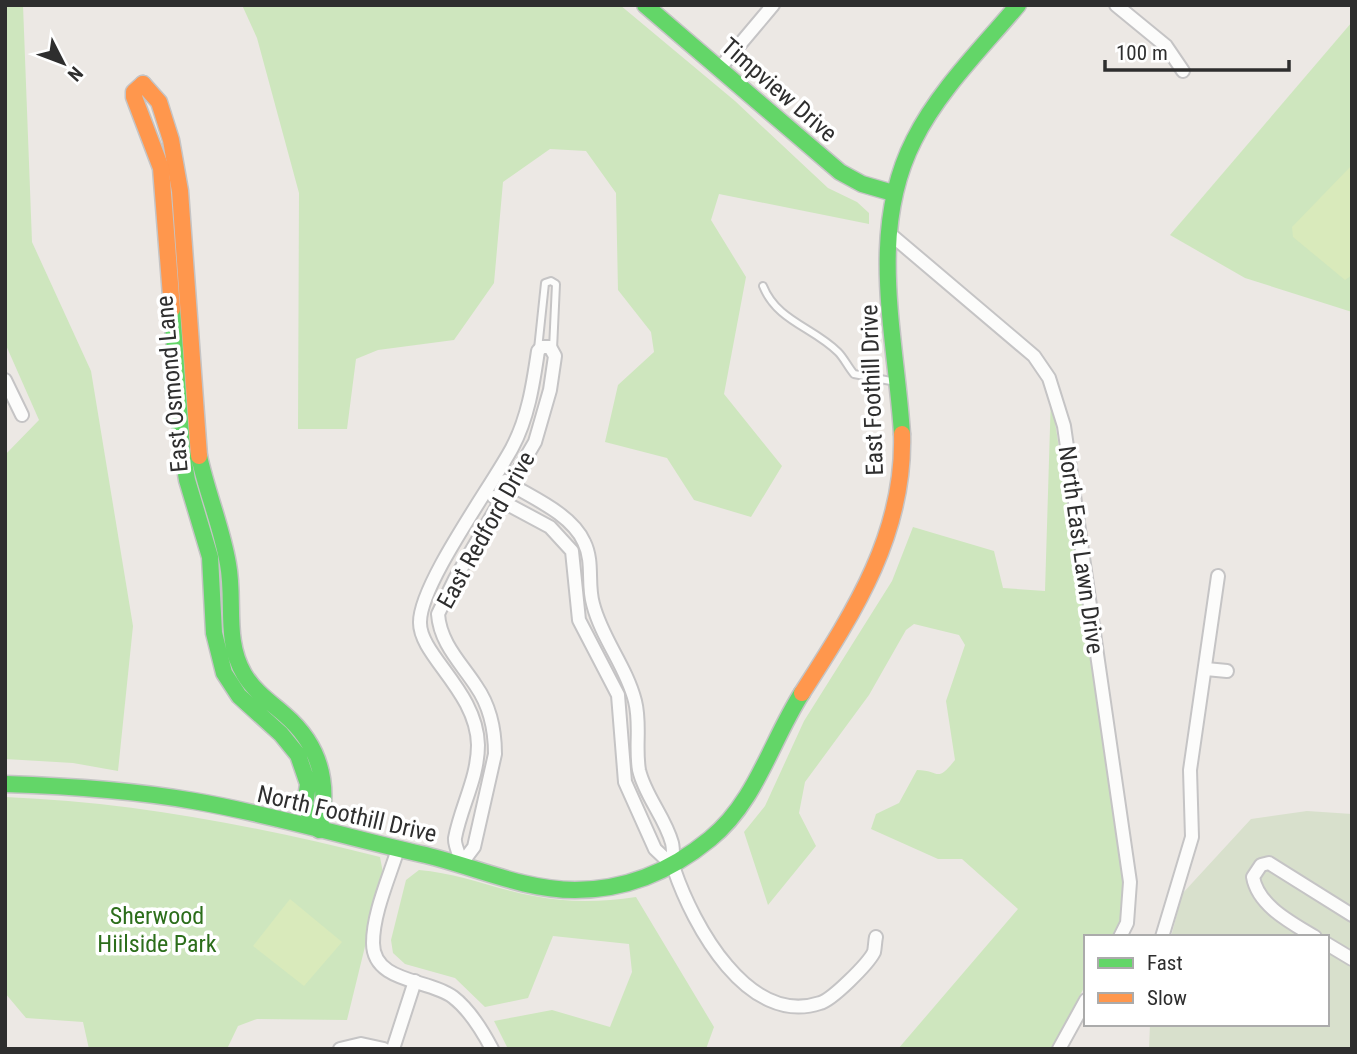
<svg xmlns="http://www.w3.org/2000/svg" width="1357" height="1054" font-family="'Roboto Condensed',sans-serif">
  <rect width="100%" height="100%" fill="#ece8e4"/>
  <g fill="#cee6be">
    <polygon points="5,5 23,5 32,242 91,371 133,626 118,771 73,763 5,759 5,455 39,420 5,343"/>
    <polygon points="242,5 620,5 735,101 828,188 857,202 869,213 869,224 719,194 711,220 746,277 724,394 782,466 751,517 694,500 667,458 605,442 618,385 654,352 651,332 618,290 616,193 586,151 550,149 503,182 494,283 454,340 378,350 356,359 347,429 298,429 299,193 257,38"/>
    <polygon points="1352,22 1352,312 1245,278 1170,235"/>
    <path d="M1051 395 1125 889 1118 932 1115 937H1086V984L1051 1049H898L1018 909 962 859H938L871 829 876 814 899 803 917 770C940 770 936 784 955 760L946 701 965 645 959 635 914 624 906 630 869 695 805 782 799 813 816 846 768 905 744 832 765 806 804 721 892 581 913 527 994 551 1003 588 1045 591Z"/>
    <path d="M5 797C132 802 257 826 380 857L383 873 347 1020 257 1019 238 1026 227 1049H89L83 1022 26 1018 5 993Z"/>
    <path d="M419 870C458 873 495 889 534 896 568 903 602 902 636 897L714 1027 706 1049H508L494 1021 552 1010 610 1027 632 972 629 944 553 936 528 998 485 1007 455 978 405 964 393 953 391 940 406 880Z"/>
  </g>
  <polygon fill="#d8e0cc" points="1307,811 1352,814 1352,1049 1149,1049 1150,1024 1327,1024 1327,937 1171,937 1182,894 1251,819"/>
  <g fill="#d9eabb">
    <polygon points="1351,166 1352,275 1345,280 1293,237 1292,227"/>
    <polygon points="290,899 342,942 304,986 253,946"/>
  </g>
  <g fill="none" stroke-linecap="round" stroke-linejoin="round">
    <defs>
      <g id="lane">
        <path d="M763 286C777 321 813 327 838 352 844 358 848 367 854 374L896 382"/>
        <polyline points="538,349 545,283 551,281 556,284 553,349"/>
      </g>
      <g id="street">
        <polyline points="1116,5 1166,46 1183,71"/>
        <polyline points="720,68 773,5"/>
        <polyline points="889,233 1034,356 1049,378 1064,426 1130,882 1127,923 1120,937"/>
        <path d="M542 347H550L555 356 550 390 535 442 455 579 438 614C440 643 461 663 476 686 490 706 495 730 495 754L474 847 462 863C460 856 454 845 455 838 461 806 478 778 478 745 477 691 419 655 420 622 420 584 491 487 512 448 528 418 533 385 538 351Z"/>
        <polyline points="5,380 22,415"/>
        <path d="M505 481C530 497 571 513 584 542 594 562 587 584 593 604 602 639 626 666 635 701 641 724 635 747 639 770 645 796 665 817 672 843 674 851 672 861 674 869 693 925 748 1027 820 1003 832 1000 868 964 874 952 875 948 875 941 876 937"/>
        <polyline points="494,497 550,527 572,551 579,620 618,695 625,782 655,849 674,867"/>
        <polyline points="1206,669 1227,671"/>
        <path d="M398 849C389 878 373 913 373 943 373 983 429 979 453 997 470 1010 482 1030 492 1049"/>
        <polyline points="1162,937 1192,837 1190,770 1218,576"/>
        <path d="M1315 937C1292 923 1258 906 1253 877L1261 865 1269 863 1352 915"/>
        <polyline points="1327,944 1352,959"/>
        <polyline points="340,1049 361,1044 384,1049"/>
        <polyline points="393,1049 415,981"/>
        <polyline points="1059,1049 1086,1000"/>
      </g>
      <g id="fast">
        <polyline points="645,5 840,172 862,184 893,193"/>
        <path d="M172 309 182 450 187 480 210 557 214 633 224 673 239 696 281 734 298 755 308 784 305 806 319 830C330 785 321 746 285 715 270 702 254 691 244 674 224 640 235 601 228 564 222 528 207 493 199 456"/>
        <path d="M902 434C896 337 867 232 914 140 939 90 982 48 1018 5"/>
        <path d="M5 784C69 786 131 790 194 801 271 814 345 837 421 854 471 865 522 890 575 890 625 890 671 871 710 839 756 802 771 741 802 693"/>
      </g>
      <g id="slow">
        <polyline points="143,84 159,102 171,140 180,191 199,456"/>
        <polyline points="143,84 134,92 134,97 161,168 172,309"/>
        <path d="M802 693C854 612 905 534 902 434"/>
      </g>
    </defs>
    <use href="#lane" stroke="#c5c4c5" stroke-width="10"/>
    <use href="#street" stroke="#c5c4c5" stroke-width="16"/>
    <use href="#fast" stroke="#c5c4c5" stroke-width="19"/>
    <use href="#slow" stroke="#c5c4c5" stroke-width="19"/>
    <use href="#lane" stroke="#fcfcfb" stroke-width="6"/>
    <use href="#street" stroke="#fcfcfb" stroke-width="12"/>
    <use href="#fast" stroke="#63d668" stroke-width="16"/>
    <use href="#slow" stroke="#ff974d" stroke-width="16"/>
  </g>
  <g text-anchor="middle" dominant-baseline="central" stroke-width="7" stroke-linejoin="round" paint-order="stroke">
    <g font-size="24" fill="#2e2e2e" stroke="#fff">
      <text transform="translate(779 90) rotate(41)">Timpview Drive</text>
      <text transform="translate(172 384) rotate(-95)">East Osmond Lane</text>
      <text transform="translate(872 390) rotate(-92)">East Foothill Drive</text>
      <text transform="translate(486 530) rotate(-61)">East Redford Drive</text>
      <text transform="translate(1081 550) rotate(82)">North East Lawn Drive</text>
      <text transform="translate(347 814) rotate(13)">North Foothill Drive</text>
    </g>
    <g font-size="24" fill="#2c6e1b" stroke="#fff">
      <text x="157" y="916">Sherwood<tspan x="157" dy="28">Hiilside Park</tspan></text>
    </g>
  </g>
  <rect width="1357" height="1054" fill="none" stroke="#2e2e2e" stroke-width="14"/>
  <rect x="1084" y="935" width="245" height="91" fill="#ffffff" stroke="#ababab" stroke-width="2"/>
  <rect x="1098" y="958" width="35" height="10" fill="#63d668" stroke="#ababab" stroke-width="2"/>
  <text x="1147" y="970" font-size="21" fill="#2e2e2e">Fast</text>
  <rect x="1098" y="993" width="35" height="10" fill="#ff974d" stroke="#ababab" stroke-width="2"/>
  <text x="1147" y="1005" font-size="21" fill="#2e2e2e">Slow</text>
  <g transform="translate(63 63) rotate(132)" stroke="#ffffff" stroke-width="5" paint-order="stroke">
  <path d="M0-5L12 26L0 18L-12 26Z" fill="#2e2e2e"/>
  <text y="-10" font-size="19" font-weight="bold" text-anchor="middle" fill="#2e2e2e">N</text>
  </g>
  <path d="M1105 60v10h184v-10" fill="none" stroke="#2e2e2e" stroke-width="3.5"/>
  <text x="1116" y="60" font-size="21" fill="#2e2e2e" stroke="#ffffff" stroke-width="5" paint-order="stroke">100 m</text>
</svg>
